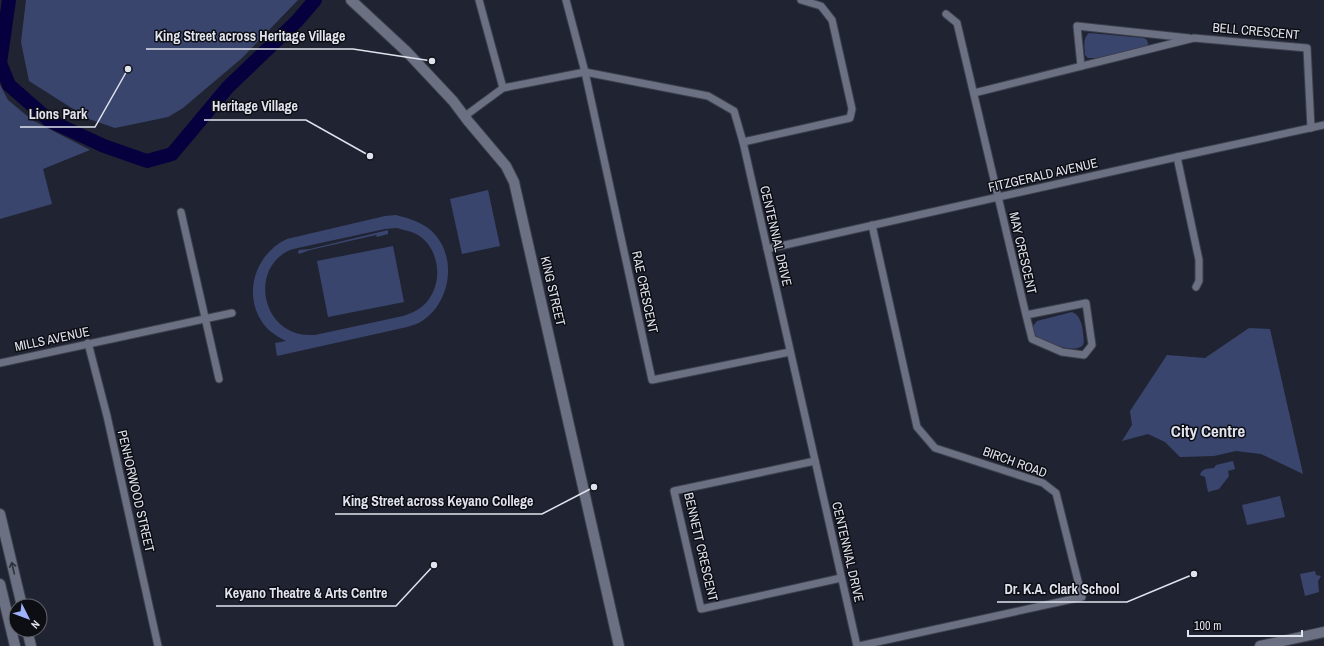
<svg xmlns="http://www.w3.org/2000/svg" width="1324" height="646" font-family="'Archivo Narrow',sans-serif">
  <rect width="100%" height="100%" fill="#202432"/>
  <g fill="#3a456e" fill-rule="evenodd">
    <polygon points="26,0 298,0 242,58 183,108 168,117 115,128 89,119 29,81 21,42"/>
    <path d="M1089 33 1144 38 1147 40 1148 44 1147 46 1097 58H1088L1085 55C1085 47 1082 39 1089 33Z"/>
    <polygon points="0,85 8,100 32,120 90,150 43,169 52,204 0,219"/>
    <polygon points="488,190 500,246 462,254 450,199"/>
    <path d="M396 215C407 218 418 221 428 228 458 251 453 301 422 321 418 324 412 325 407 327L277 356 275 343 286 341C280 338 275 335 270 331 240 303 252 255 287 239L385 216ZM397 228C404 230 411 231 418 235 439 248 443 280 429 299 423 308 413 313 403 316L315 335C307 335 300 335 293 332 259 318 254 266 290 250 293 249 298 248 302 247L385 229Z"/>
    <polygon points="388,230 388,234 377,237 376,235 310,250 299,254 298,252 299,250 310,249"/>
    <polygon points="393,246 404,302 328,317 317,261"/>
    <path d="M1072 312C1083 316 1083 333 1084 342 1083 346 1081 347 1078 348 1070 351 1040 342 1035 335 1033 333 1033 329 1033 326L1037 321Z"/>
    <polygon points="1249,328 1270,329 1303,474 1261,454 1236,451 1214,456 1180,457 1165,442 1148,434 1122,441 1132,425 1130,411 1167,355 1205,358"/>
    <path d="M1233 461 1235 469 1228 471 1229 476 1219 489 1208 492 1205 477 1200 475C1202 468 1208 469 1214 468L1216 465Z"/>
    <polygon points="1280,496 1285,517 1247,525 1242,505"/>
    <polygon points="1315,571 1316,575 1321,576 1318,581 1319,592 1305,596 1300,574"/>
  </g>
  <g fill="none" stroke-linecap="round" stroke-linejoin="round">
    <polyline stroke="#06003e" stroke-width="14" points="9,0 0,63 9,85 50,121 104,146 147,161 172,154 228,87 297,21 315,0"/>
    <defs>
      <g id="street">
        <polyline points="479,0 503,88"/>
        <polyline points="566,0 585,72 652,380 790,352"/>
        <polyline points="946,14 957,23 1026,315 1032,339 1062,352 1084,355 1092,345 1086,303 1026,315"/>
        <polyline points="1081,66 1077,26 1189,38"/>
        <polyline points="974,93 1194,38 1307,48 1311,128"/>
        <polyline points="465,116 503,88 585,72 708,96 734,111 743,142 857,646"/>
        <polyline points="743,142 850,118 852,109 832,20 821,6 801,0"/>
        <polyline points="1177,157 1199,260 1199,281 1196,287"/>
        <polyline points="181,212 219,379"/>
        <polyline points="767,249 1177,157 1324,125"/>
        <polyline points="88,343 107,416 158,646"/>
        <polyline points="0,363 232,313"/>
        <polyline points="815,461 674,491 701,609 841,578"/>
        <polyline points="859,646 1082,597 1056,493 1043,483 935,448 917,427 872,225"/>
      </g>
      <g id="secondary">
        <polyline points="351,0 407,52 453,101 468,121 506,166 514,182 619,646"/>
        <polyline points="0,514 22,606"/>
        <polyline points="0,584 15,646"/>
        <polyline points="27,630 31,646"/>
        <polyline points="1260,646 1324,632"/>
      </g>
    </defs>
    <use href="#street" stroke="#3d404d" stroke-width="9"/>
    <use href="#secondary" stroke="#3d404d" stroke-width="12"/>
    <use href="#street" stroke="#6b7182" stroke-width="7"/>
    <use href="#secondary" stroke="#6b7182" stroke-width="10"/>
  </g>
  <defs><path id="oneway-shaft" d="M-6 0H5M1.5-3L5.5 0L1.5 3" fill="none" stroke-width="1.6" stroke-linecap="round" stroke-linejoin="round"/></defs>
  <use stroke="#2d313a" href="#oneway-shaft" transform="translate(13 568) rotate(-103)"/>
  <g text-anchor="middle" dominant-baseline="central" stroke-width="3" stroke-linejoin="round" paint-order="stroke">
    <g font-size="13" fill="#e0e3ed" stroke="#0c0e14">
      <text transform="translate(1256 31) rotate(5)">BELL CRESCENT</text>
      <text transform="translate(1043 175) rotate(-13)">FITZGERALD AVENUE</text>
      <text transform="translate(776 236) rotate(77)">CENTENNIAL DRIVE</text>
      <text transform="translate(1023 253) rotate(77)">MAY CRESCENT</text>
      <text transform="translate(553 291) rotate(77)">KING STREET</text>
      <text transform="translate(645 292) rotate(78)">RAE CRESCENT</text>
      <text transform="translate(52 339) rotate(-12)">MILLS AVENUE</text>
      <text transform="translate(1015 462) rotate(20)">BIRCH ROAD</text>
      <text transform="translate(136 491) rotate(77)">PENHORWOOD STREET</text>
      <text transform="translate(701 547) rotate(77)">BENNETT CRESCENT</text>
      <text transform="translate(848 552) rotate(77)">CENTENNIAL DRIVE</text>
    </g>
    <g font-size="17" font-weight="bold" fill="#e0e3ed" stroke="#0c0e14">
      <text x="1208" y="430">City Centre</text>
    </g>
  </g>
  <path fill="none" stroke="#e0e3ed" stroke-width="1.5" d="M432 61L353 49H146M370 156L306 120H204M128 69L95 127H20M594 487L542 514H335M1194 574L1127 602H997M434 565L396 606H216"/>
  <g fill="#e0e3ed" stroke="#0c0e14" stroke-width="1.5">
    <circle cx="432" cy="61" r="4"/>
    <circle cx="370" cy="156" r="4"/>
    <circle cx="128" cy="69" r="4"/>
    <circle cx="594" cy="487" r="4"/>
    <circle cx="1194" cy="574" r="4"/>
    <circle cx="434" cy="565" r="4"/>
  </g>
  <g font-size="14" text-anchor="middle" font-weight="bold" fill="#e0e3ed" stroke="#0c0e14" stroke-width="3" stroke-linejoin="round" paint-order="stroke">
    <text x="250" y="41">King Street across Heritage Village</text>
    <text x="255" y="111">Heritage Village</text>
    <text x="58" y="119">Lions Park</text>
    <text x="438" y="506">King Street across Keyano College</text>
    <text x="1062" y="594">Dr. K.A. Clark School</text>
    <text x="306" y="598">Keyano Theatre &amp; Arts Centre</text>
  </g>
  <g transform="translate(28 618) rotate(132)"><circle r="19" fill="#0c0e14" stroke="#61636b"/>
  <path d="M0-3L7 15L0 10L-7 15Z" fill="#9fb3fd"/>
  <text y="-6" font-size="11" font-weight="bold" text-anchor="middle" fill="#e0e3ed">N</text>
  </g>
  <path d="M1188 630v6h114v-6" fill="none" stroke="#e0e3ed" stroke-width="2"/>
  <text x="1194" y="630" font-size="12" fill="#e0e3ed" stroke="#0c0e14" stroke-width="3" paint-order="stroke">100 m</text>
</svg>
